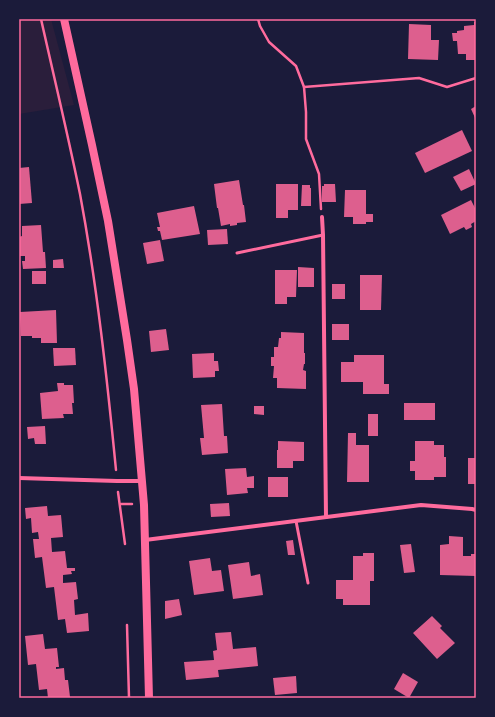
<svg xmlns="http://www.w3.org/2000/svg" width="495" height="717" font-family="'Varela Round',sans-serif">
  <rect width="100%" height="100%" fill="#1b1b3a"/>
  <polygon fill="#2a1e3b" points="19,19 51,19 74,105 19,114"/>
  <g fill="#dd5f8e">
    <polygon points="474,22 476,22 476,60 466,60 466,54 458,54 457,41 453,41 452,33 457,33 457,31 464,30 464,26 474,25"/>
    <polygon points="409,24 431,25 431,40 439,40 438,60 408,59"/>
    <polygon points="476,106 476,120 471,109"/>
    <polygon points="462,130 472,151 425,173 415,153"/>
    <polygon points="29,167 32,203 19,204 19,168"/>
    <polygon points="469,169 476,184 461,191 453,177"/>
    <polygon points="239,180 243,205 244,205 246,222 237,223 237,225 230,226 230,224 221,226 218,208 217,208 214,184"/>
    <polygon points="276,184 298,184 298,210 288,210 288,218 276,218"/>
    <polygon points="324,184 335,184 336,202 322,202 322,186 324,186"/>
    <polygon points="302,185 310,185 310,188 311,188 311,206 301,206"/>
    <polygon points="345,190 366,190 366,214 373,214 373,222 366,222 366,224 353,224 353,217 344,217"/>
    <polygon points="471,200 476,210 476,221 471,224 472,227 466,230 464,227 450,234 441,215"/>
    <polygon points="194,206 200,234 162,240 160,231 158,231 157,227 160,227 157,213"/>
    <polygon points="41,225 43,252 45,252 46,268 23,269 22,261 25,261 25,256 19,256 19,237 22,236 22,226"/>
    <polygon points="227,229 228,244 208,245 207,230"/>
    <polygon points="160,240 164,261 147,264 143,243"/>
    <polygon points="63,259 64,268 53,268 53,260"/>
    <polygon points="298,267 314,268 314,287 298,287"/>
    <polygon points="275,270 297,270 296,297 287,297 287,304 275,304"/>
    <rect x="32" y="271" width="14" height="13"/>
    <polygon points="360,275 382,275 381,310 360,310"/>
    <rect x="332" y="284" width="13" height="15"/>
    <polygon points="56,310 57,343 41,343 41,338 32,338 32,336 21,336 20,312"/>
    <rect x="332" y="324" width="17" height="16"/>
    <polygon points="166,329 169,350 151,352 149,331"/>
    <polygon points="281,332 304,333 304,353 305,353 305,364 304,364 303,370 306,371 306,389 277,388 277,378 273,378 274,366 271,366 271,357 274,357 274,347 278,347 279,338 281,338"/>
    <polygon points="53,348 75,348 76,365 54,366"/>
    <polygon points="214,353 214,361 218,361 219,371 215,371 215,377 193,378 192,354"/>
    <polygon points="354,355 384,355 384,384 389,384 389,394 363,394 363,382 341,382 341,362 354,362"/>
    <polygon points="57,383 64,383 64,385 73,385 74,403 72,403 73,414 63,414 64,418 42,419 40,393 58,391"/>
    <rect x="404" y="403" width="31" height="17"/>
    <polygon points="222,404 224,436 227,436 228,453 202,455 200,438 204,438 201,405"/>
    <polygon points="254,406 264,406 264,415 254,414"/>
    <rect x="368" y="414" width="10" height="22"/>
    <polygon points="45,426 46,444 35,444 34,438 28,439 27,427"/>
    <polygon points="348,433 356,433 356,445 369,445 369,482 347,482"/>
    <polygon points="278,441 304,442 304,461 293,461 293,468 277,468 277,450 278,450"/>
    <polygon points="415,441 434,441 434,445 444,445 444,457 446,457 446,477 434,477 434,480 415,480 415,471 410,471 410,461 415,461"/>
    <rect x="468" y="458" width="8" height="26"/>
    <polygon points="246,468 247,477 254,476 254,488 247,488 248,493 227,495 225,469"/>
    <rect x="268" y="477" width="20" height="20"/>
    <polygon points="229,503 230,516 211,517 210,504"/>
    <polygon points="47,506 48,516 61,515 63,537 51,538 52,552 65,551 67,568 75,568 75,571 71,571 72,574 63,575 63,583 76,582 78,599 74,600 75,615 88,613 89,631 67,633 65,619 58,620 54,587 46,588 42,557 35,558 33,539 39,539 38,532 32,533 31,518 26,519 25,508"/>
    <polygon points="449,536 463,537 463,556 471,556 471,554 475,554 476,576 440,575 440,545 449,544"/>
    <polygon points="293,540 295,555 288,555 286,541"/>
    <polygon points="411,544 415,572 404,573 400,545"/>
    <polygon points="363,553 374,553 374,581 370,581 370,605 343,605 343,599 336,599 336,580 353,580 353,556 363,556"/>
    <polygon points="210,558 212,571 221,570 224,591 194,595 189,561"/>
    <polygon points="249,562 251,576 260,574 263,595 233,599 228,565"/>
    <polygon points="179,599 182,615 165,619 165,601"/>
    <polygon points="432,616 442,626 440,628 455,643 437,659 413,633"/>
    <polygon points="231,632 233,649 256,647 258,666 218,670 219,677 186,680 184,662 214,660 213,651 217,650 215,633"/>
    <polygon points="43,634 45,649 57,648 59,667 56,667 56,669 64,668 65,680 68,680 70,697 48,698 47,689 39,690 36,664 28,665 25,636"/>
    <polygon points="403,673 418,682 409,698 394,689"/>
    <polygon points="296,676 297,693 275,695 273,678"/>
  </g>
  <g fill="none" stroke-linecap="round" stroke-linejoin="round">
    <g stroke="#ff6b9d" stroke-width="2.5">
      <path d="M41 19C54 77 68 135 80 194 97 285 107 378 116 470"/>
      <polyline points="258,19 260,26 269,42 296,66 304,87"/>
      <polyline points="321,209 319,174 306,139 306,112 304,87 419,78 447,87 476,78"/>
      <polyline points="118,492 125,544"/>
      <polyline points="121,504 132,504"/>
      <polyline points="127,625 129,698"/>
    </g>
    <g stroke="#ff6b9d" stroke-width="3">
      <polyline points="237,253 323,235"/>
      <polyline points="296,521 308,583"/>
    </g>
    <g stroke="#ff6b9d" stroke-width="4">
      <polyline points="322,217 323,235 326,517"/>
      <polyline points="19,478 117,481 142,481"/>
      <polyline points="145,540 421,505 472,509 476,510"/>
    </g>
    <polyline stroke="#ff6b9d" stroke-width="8" points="64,19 92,145 108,221 127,340 134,389 144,505 149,698"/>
  </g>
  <rect width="495" height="717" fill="none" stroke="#1b1b3a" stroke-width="40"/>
  <rect x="20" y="20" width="455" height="677" fill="none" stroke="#ff6b9d" stroke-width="1.5"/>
</svg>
